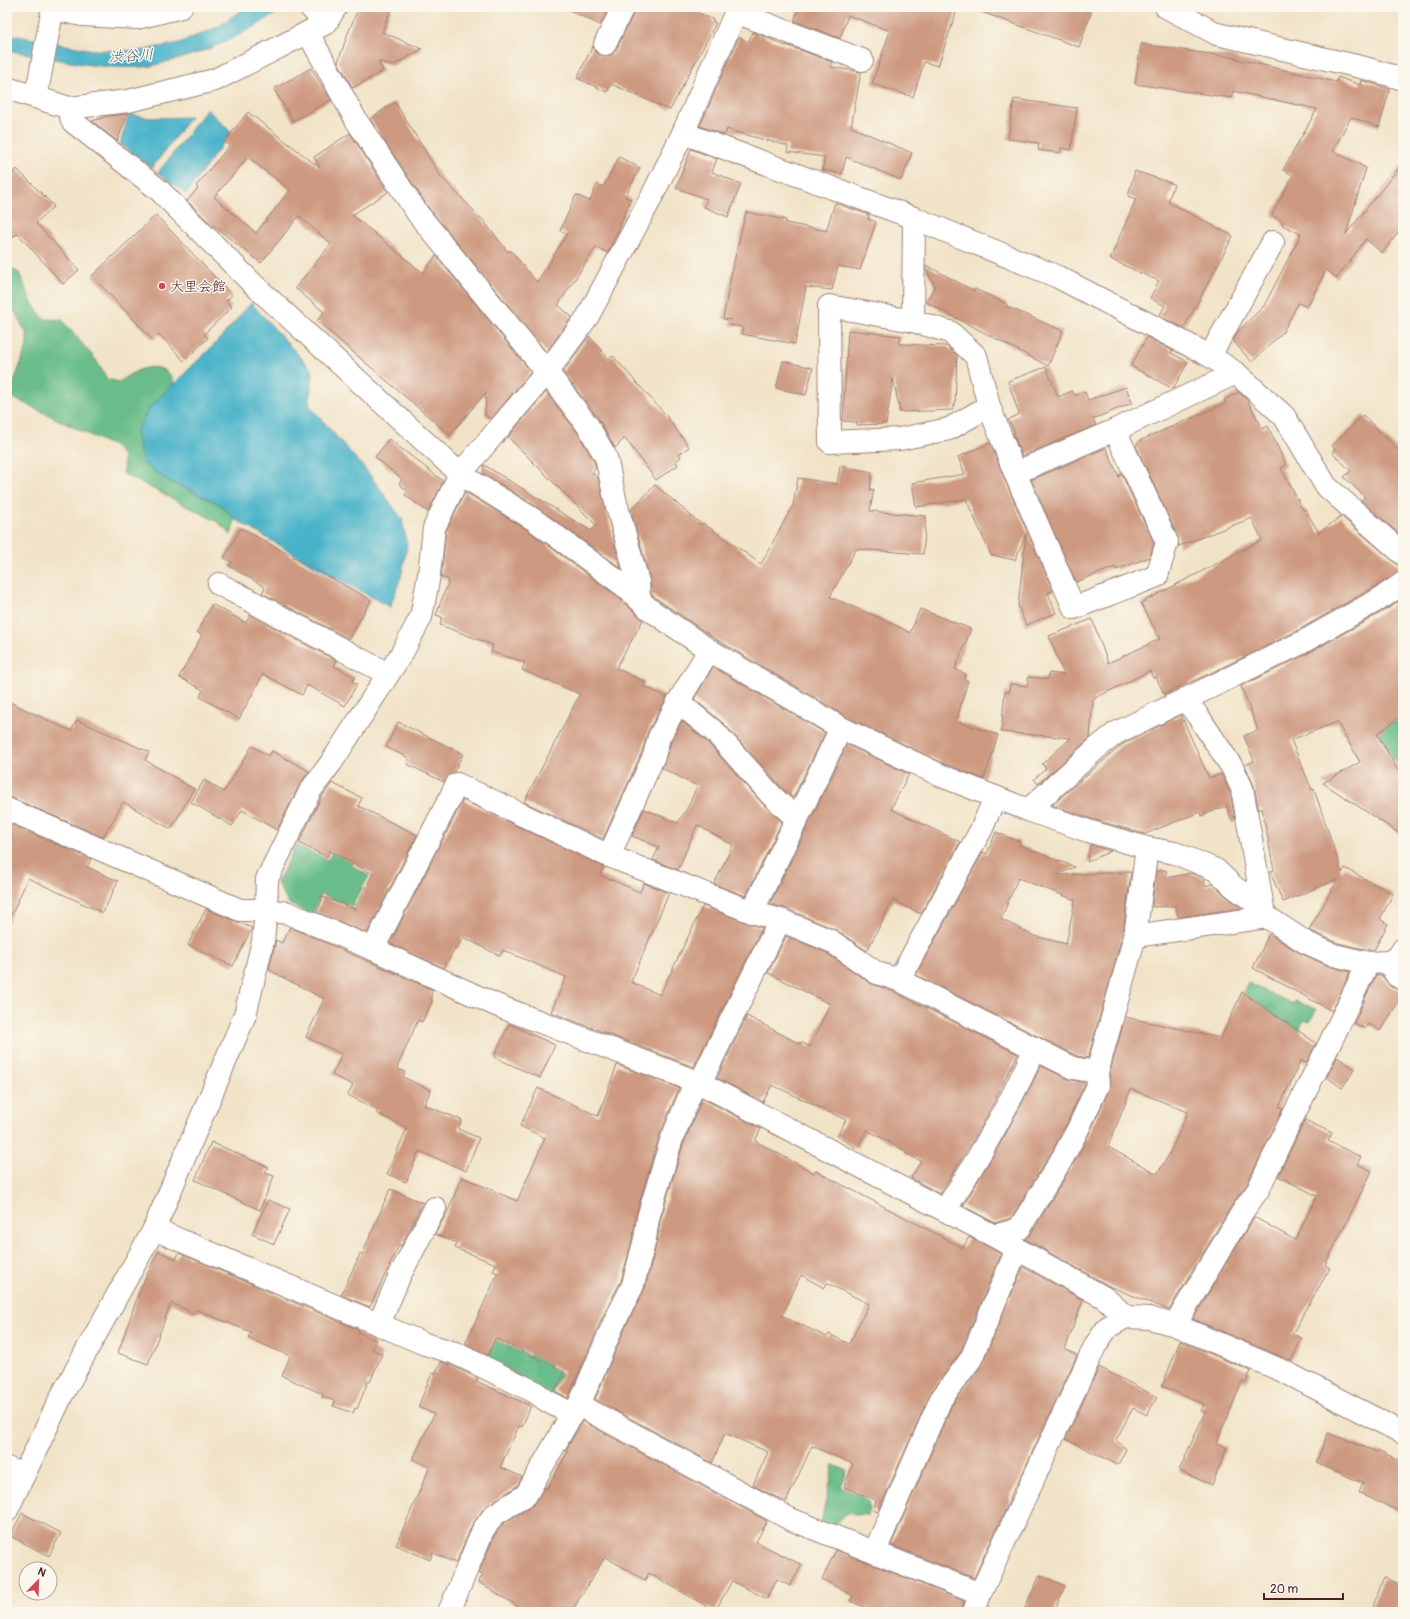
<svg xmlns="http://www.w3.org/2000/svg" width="1410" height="1619" font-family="Pangolin,'Klee One',sans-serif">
  <rect width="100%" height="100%" fill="#fbf7ec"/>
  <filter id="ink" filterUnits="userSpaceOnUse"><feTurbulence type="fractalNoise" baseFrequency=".025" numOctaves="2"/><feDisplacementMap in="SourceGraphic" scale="8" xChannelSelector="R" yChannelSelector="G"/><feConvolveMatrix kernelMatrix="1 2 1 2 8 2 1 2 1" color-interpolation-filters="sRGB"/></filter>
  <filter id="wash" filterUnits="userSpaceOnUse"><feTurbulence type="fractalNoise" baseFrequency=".012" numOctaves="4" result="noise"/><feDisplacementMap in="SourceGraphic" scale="16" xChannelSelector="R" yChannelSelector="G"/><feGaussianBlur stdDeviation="0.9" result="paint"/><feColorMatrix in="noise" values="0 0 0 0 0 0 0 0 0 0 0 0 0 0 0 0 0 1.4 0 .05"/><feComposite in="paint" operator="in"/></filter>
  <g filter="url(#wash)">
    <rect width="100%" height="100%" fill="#f1e3c7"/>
    <g fill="#6abd8a" stroke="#5a6e5a">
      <path d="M7 269H12L19 273 32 303 44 319 62 320 96 360 107 379 119 382C132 372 153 360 168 373 171 375 173 381 174 384L148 409 169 481 220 504 235 519 231 535 218 522 124 474 123 456 115 447 9 396 27 346V334L7 298Z"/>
      <polygon points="1389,713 1397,723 1403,719 1403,763 1398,766 1373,722"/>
      <polygon points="296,845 328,860 334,849 354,858 351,865 369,876 352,906 321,894 312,915 288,903 277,883"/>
      <polygon points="1248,983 1293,1004 1295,1001 1316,1009 1310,1022 1304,1020 1295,1036 1237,1005"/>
      <polygon points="496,1340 530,1357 532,1353 551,1362 549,1367 561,1373 550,1396 487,1360"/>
      <polygon points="834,1465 847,1471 841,1487 867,1499 870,1509 867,1515 846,1513 837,1523 829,1527 821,1522"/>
    </g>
    <g fill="#4ab3c9" stroke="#4a697a">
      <path d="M246 7H285C249 32 212 51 170 61 161 63 152 67 143 67 98 70 51 58 7 50V34L93 50 139 51 179 43 218 27Z"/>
      <polygon points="207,109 231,132 186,194 158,173"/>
      <polygon points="129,114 150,118 190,117 152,168 120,144"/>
      <polygon points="251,303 313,371 309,405 370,475 402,519 407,546 401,577 390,607 318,568 235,519 220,504 169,481 143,463 136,433 148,409 215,344"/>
    </g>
    <g id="blocks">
      <g fill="#cd9980" fill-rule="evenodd">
        <polygon points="359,7 392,7 382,32 422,49 392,66 378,61 383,71 353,88 338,62 348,33"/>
        <polygon points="564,7 609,7 600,25"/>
        <polygon points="635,7 686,7 714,20 713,22 716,23 670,110 611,84 607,92 577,78 593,46 595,51 599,55 605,56 612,55 616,50 634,12"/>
        <polygon points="799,7 958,7 938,66 924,62 913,97 872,84 890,31 848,15 840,38 794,21"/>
        <polygon points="977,7 1093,7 1079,47 976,10"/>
        <polygon points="753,32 786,46 786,45 832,62 831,67 861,72 851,127 912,153 901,180 846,157 842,174 822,170 825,157 787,152 788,146 736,132 736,133 727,129 725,135 700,126 739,37 748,42"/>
        <polygon points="1141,44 1238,58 1237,59 1336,82 1338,77 1360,85 1361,80 1390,89 1379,127 1351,117 1333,151 1366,168 1346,234 1403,163 1403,227 1382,253 1366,239 1337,278 1326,270 1307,307 1298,303 1283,332 1252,362 1233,341 1239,330 1264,306 1301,234 1282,225 1283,222 1272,215 1293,175 1283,170 1317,109 1233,91 1232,98 1135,84"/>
        <polygon points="311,68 331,100 293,121 274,89"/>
        <polygon points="1014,99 1077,108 1071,150 1061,148 1060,153 1038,150 1039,143 1008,139"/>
        <polygon points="395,102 441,177 483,220 508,252 510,250 537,282 567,234 560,231 576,195 590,201 597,184 603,187 619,157 640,168 625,197 631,199 608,253 596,247 558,305 572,317 546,352 428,207 370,119"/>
        <path d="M248 112 320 168 314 157 350 133 388 192 352 215 423 273 436 256 531 372 491 419 485 415 486 392 450 435 317 321 324 312 295 288 331 244 299 216 261 263 210 223 187 201 198 188 196 186 229 146 224 142ZM248 157 290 190 256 233 214 197Z"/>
        <polygon points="128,114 117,141 92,121 108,116"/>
        <polygon points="691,149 717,159 712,172 741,184 728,217 704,207 707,199 676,188"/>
        <polygon points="17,169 54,206 36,223 79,270 63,284 18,234 7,239 7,180"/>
        <polygon points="1135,171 1174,184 1168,202 1233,236 1184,328 1159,316 1165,306 1150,298 1159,281 1110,259 1136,199 1128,196"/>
        <polygon points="835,203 869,215 868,219 876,222 860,270 838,266 832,290 806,287 795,344 742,334 743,327 730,325 731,320 723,319 732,270 746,212 786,220 786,223 826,231"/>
        <polygon points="156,215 232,295 226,301 232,307 204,334 208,338 184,361 159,334 153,340 92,276"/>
        <polygon points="926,265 974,291 975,289 1007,304 1006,306 1063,331 1048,366 926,302 935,286 926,270"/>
        <polygon points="848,330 901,336 899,344 946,346 957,355 955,406 953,406 953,410 900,412 893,378 886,424 857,425 857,422 843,421"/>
        <polygon points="589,336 609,359 613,356 636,382 665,414 689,447 679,454 681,457 675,461 678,465 656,480 625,438 615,448 598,418 563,372"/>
        <polygon points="1147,337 1173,351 1171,353 1188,362 1173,389 1131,366"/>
        <polygon points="783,361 813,368 806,395 776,388"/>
        <polygon points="1046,367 1058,397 1072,391 1075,395 1085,392 1088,400 1126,387 1132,403 1093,419 1096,425 1022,456 1013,433 1015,433 1008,420 1019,414 1008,381"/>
        <polygon points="546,392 578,433 594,462 596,468 592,473 598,478 621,568 540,509 483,473 484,465 591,531 596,525 508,437"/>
        <polygon points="1239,392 1247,400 1263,429 1268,426 1286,465 1281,468 1303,510 1305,509 1319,533 1341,516 1398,565 1402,571 1295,632 1213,672 1164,694 1156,677 1153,678 1150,671 1093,699 1090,738 1038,784 1034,779 1046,769 1042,764 1071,738 1001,732 1005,691 1009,693 1010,684 1028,686 1028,677 1048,679 1049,673 1064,675 1049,636 1092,619 1108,663 1160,639 1141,603 1262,540 1252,518 1179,546 1178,537 1136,446 1139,441 1226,403 1224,400"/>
        <polygon points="1363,415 1403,455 1403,532 1400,535 1361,500 1365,497 1344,477 1351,471 1332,453 1335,449 1332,446"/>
        <polygon points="389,439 443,481 428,512 405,495 408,491 399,484 402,479 375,457"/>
        <polygon points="990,443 1004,478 1053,591 1048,593 1056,613 1026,625 1018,606 1026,534 1015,560 991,555 966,499 916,507 912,483 965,474 958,457"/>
        <polygon points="1106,448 1119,477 1121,473 1154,543 1150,557 1116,570 1115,567 1076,582 1031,480"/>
        <polygon points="840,466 872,472 870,490 874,489 870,511 926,516 923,554 856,549 830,597 887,621 910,633 920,609 971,629 955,669 966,674 964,679 968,681 956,721 998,735 984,779 947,765 847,717 716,639 657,599 651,594 650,579 631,510 655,485 702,525 703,523 761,564 793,505 798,478 837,484"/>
        <polygon points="465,492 526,529 619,598 643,620 616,668 645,682 643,686 667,697 648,731 642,752 603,839 524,802 580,694 522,670 525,662 491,652 493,645 440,625 442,617 436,615 449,580 441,577 446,531"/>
        <polygon points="241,528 371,600 349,639 262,593 265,587 229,566 232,562 224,558"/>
        <polygon points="1403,598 1403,715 1377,734 1403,779 1403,836 1323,783 1360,762 1337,722 1291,740 1312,790 1314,789 1342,873 1345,868 1393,894 1380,919 1388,924 1374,950 1369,950 1338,943 1309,930 1338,879 1283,902 1270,872 1274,870 1262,808 1259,810 1254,786 1245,765 1254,761 1244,736 1258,730 1241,686 1307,654 1389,608"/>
        <polygon points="212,604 246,623 250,615 337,661 334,666 355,677 352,682 357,684 345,706 307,685 302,695 263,674 239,719 200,697 203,690 179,677 202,635 197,632"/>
        <polygon points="713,667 825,733 793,798 781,787 725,725 694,699"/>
        <polygon points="7,701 71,731 77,720 149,752 145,760 194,789 171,829 123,802 109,828 108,828 103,837 12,798 7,797"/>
        <polygon points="1181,715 1209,778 1221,774 1230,792 1235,820 1232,821 1226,806 1201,816 1200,812 1145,834 1092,819 1052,805 1123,744"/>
        <polygon points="682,721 707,742 763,804 782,822 746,896 714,884 733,845 697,825 678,870 653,860 659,847 632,836 644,809 678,823 689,805 697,786 662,768 671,742"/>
        <polygon points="398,722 463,754 454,772 450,774 444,782 407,764 409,758 386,747"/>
        <polygon points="847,745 909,774 891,809 960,842 921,914 893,900 867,951 836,930 785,908 770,904"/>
        <polygon points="252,746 269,756 272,751 309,771 299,786 277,830 242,810 232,826 191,802 204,780 224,792"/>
        <polygon points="332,783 362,798 358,806 417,835 367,933 317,912 323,897 355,909 373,874 330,851 327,857 299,843 321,798"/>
        <polygon points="463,800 603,867 600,875 640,892 644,883 669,893 631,982 660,995 703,906 762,928 694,1067 551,1012 566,977 503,950 500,956 463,937 457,949 455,948 444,968 390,943"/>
        <polygon points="7,823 91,859 87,867 118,881 103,913 28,878 7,925"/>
        <path d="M996 832 1020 842 1019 845 1075 867 1057 875 1131 872 1123 933 1088 1058 1077 1056 916 975 983 852 987 854ZM1018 878 1075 900 1066 944 1034 936 1001 919Z"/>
        <polygon points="1090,845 1111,851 1087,862"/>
        <polygon points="1166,870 1167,878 1191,873 1204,878 1205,886 1213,884 1227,897 1242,908 1178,917 1175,906 1152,907 1156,871"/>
        <polygon points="206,909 252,928 233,966 188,945"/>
        <polygon points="290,927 433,990 431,993 432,1002 422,1022 418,1020 397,1068 405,1072 403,1077 431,1090 424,1105 462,1120 458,1129 479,1138 466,1171 419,1151 406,1182 387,1174 407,1128 376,1113 378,1110 348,1095 353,1085 332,1075 342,1054 306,1037 324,999 269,970 276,940 282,943"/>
        <polygon points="1269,934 1300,953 1329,966 1350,972 1332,1011 1253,968"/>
        <polygon points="786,936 825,952 870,983 894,992 1018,1054 982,1125 940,1194 911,1178 921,1161 905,1153 906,1151 867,1130 857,1148 837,1136 846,1120 772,1085 763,1102 717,1078 747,1016 800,1044 801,1042 810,1047 830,1004 768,973"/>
        <polygon points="1376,975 1382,976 1391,987 1403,991 1403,995 1380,1031 1368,1024 1365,1029 1354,1023"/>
        <path d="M1242 992 1316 1043 1306 1063 1301 1060 1279 1107 1283 1109 1247 1184 1232 1205 1169 1310 1111 1287 1025 1239 1030 1236 1074 1163 1089 1134 1109 1090 1110 1073 1125 1017 1221 1038ZM1131 1089 1188 1112 1169 1155 1157 1174 1108 1147Z"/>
        <polygon points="509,1024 555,1045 540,1078 494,1057"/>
        <polygon points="1337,1057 1355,1069 1342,1088 1327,1077"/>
        <polygon points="617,1065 679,1088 659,1137 636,1214 633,1237 621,1281 602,1318 568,1398 555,1391 564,1372 552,1365 495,1338 488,1355 465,1344 498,1273 493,1271 496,1264 455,1248 457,1243 435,1234 447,1213 462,1177 517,1201 545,1138 520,1126 538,1088 598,1116"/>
        <polygon points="1041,1066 1068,1079 1085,1083 1067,1123 1052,1151 1011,1218 995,1223 963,1206 1004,1137"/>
        <path d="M702 1098 761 1129 755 1141 814 1173 816 1171 963 1248 969 1237 1001 1254 960 1353 930 1394 878 1512 873 1510 876 1500 844 1487 853 1464 812 1446 786 1502 753 1485 768 1452 725 1433 712 1463 595 1399 625 1328 645 1288 657 1242 660 1221 683 1145ZM801 1275 824 1288 827 1283 869 1304 849 1344 829 1334 827 1337 782 1316Z"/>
        <polygon points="1305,1120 1332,1133 1328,1141 1361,1157 1357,1164 1372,1171 1325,1265 1330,1268 1292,1334 1302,1338 1291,1361 1193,1319 1254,1217 1295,1240 1317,1196 1278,1176"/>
        <polygon points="211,1142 268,1167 265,1173 274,1176 260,1210 195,1180"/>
        <polygon points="390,1189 423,1203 401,1246 399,1245 370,1307 341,1295 360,1254 362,1255"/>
        <polygon points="268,1200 290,1209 274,1244 252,1234"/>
        <polygon points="158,1251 176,1259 179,1253 359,1330 358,1332 376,1340 372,1349 382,1354 370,1382 368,1381 357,1409 355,1408 353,1413 333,1406 335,1401 322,1397 323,1394 282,1376 290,1356 248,1338 251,1332 197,1310 196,1314 171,1303 148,1364 118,1353 139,1292"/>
        <polygon points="1023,1267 1083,1300 1065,1349 1077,1355 1020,1479 1009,1498 1010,1499 974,1578 891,1545 952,1405 982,1364"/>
        <polygon points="1180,1341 1251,1371 1246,1383 1242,1381 1216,1444 1227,1448 1212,1485 1179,1471 1205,1412 1201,1411 1204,1404 1162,1386"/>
        <polygon points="441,1362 450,1365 478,1378 476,1381 531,1406 522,1427 519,1426 500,1467 522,1477 517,1486 484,1508 472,1525 456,1563 433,1553 430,1560 396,1545 430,1467 413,1459 434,1414 418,1407 432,1373 435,1374"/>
        <polygon points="1099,1367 1157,1397 1147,1415 1133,1408 1116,1440 1126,1449 1118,1465 1066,1439"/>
        <polygon points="582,1421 767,1521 756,1542 802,1565 790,1586 777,1579 767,1599 732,1581 715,1611 649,1573 645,1580 605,1557 571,1612 527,1612 478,1582 483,1575 479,1573 494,1536 503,1524 533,1505 544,1488 547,1489 568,1451 566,1450"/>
        <polygon points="1328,1433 1377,1452 1378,1450 1403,1462 1403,1513 1359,1493 1363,1483 1316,1463"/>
        <polygon points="22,1513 61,1533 49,1556 10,1536"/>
        <polygon points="836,1550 964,1601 962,1612 876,1612 850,1601 853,1596 822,1579"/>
        <polygon points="1040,1575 1065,1586 1054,1612 1023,1612"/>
        <polygon points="1384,1578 1403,1587 1403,1604 1399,1612 1369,1612"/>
      </g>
    </g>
  </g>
  <g filter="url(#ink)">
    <use href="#blocks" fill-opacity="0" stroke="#9e8179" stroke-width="1"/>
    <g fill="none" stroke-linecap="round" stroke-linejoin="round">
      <defs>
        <g id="minor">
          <polyline points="310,7 326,23"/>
          <polyline points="1166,7 1217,34 1365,68 1403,79"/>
          <polyline points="53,9 82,15 137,18 181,7"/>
          <polyline points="735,12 862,60"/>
          <polyline points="308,33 356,120 418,214 547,372 588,426 606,457 616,503 638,582 639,599"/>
          <polyline points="605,44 623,7"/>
          <polyline points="7,88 69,108 128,101 215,80 326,23 336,7"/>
          <polyline points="34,96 39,81 53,7"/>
          <polyline points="69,108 72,121 159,190 253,284 460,474 533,519 627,588 649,609 709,650 841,728 942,776 1028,810 1088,831 1147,848 1175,853 1216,870 1234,887 1263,908 1267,917 1305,942 1334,955 1368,963 1388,962 1398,957 1403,949"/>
          <polyline points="683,133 914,218 1058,277 1210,356 1236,373 1284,416 1326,486 1403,554"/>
          <polyline points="914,218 913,321 950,332 976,356 989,406 1015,473 1115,430 1236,373"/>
          <polyline points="913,321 829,306 830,442 900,439 949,429 989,406"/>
          <polyline points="1210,356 1273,242"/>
          <polyline points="1015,473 1074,608 1157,576 1167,542 1115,430"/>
          <polyline points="219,584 388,674"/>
          <polyline points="1185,699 1198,716 1232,767 1242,788 1263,908"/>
          <polyline points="678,702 716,733 772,796 797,819"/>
          <polyline points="7,809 240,910 266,910 288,913 373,949 496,1005 700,1083 994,1236 1105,1298 1126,1317"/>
          <polyline points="1028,810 1097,748 1116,733 1301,643 1383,597 1403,583"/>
          <polyline points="609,856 654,756 659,737 680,699 709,650"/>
          <polyline points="752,912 841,728"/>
          <polyline points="1135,936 1267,917"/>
          <polyline points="373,949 457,784 609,856 752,912 780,920 831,941 877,973 899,980 1073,1068 1097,1072"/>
          <polyline points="1388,962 1397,976 1403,979"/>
          <polyline points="899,980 982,828 995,797"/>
          <path d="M945 1210C979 1158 1010 1105 1035 1048"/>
          <polyline points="154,1229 425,1344 455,1353 535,1392 547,1401 572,1414"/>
          <polyline points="994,1236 1019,1229 1063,1157 1078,1129 1098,1085 1097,1072 1135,936 1147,848"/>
          <polyline points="379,1324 400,1275 435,1208"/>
          <polyline points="1175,1325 1243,1211 1258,1190 1288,1126 1330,1043 1368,963"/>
          <polyline points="579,1405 790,1519 980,1594"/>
          <polyline points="7,1468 24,1475"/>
          <polyline points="7,1510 62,1395 154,1229 245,1015 263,941 266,910 267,879 310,791 331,763 402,653 421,617 429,575 434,528 460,474 547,372 588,316 651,198 683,133 738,7"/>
          <polyline points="875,1551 941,1399 971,1359 1017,1249"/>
          <polyline points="449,1612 483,1530 494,1515 526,1495 572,1414 579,1405 614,1323 633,1285 645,1239 648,1218 671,1141 692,1090 700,1083 780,920"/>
          <polyline points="974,1612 980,1594 1096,1344 1108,1327 1126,1317 1149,1318 1175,1325 1283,1371 1403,1433"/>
        </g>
      </defs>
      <use href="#minor" stroke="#9e8179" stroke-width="24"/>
      <use href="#minor" stroke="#fff" stroke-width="22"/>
    </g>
  </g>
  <circle fill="#d1495b" stroke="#fbf7ec" stroke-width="1.5" cx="162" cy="286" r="4"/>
  <g text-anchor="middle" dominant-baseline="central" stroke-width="3" stroke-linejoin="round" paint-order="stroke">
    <g font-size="14" fill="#4a1f2b" stroke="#fbf7ec" text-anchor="start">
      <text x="170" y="286">大里会館</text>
    </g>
    <g font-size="15" font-style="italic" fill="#4a5a6a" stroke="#fbf7ec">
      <text transform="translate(131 56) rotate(-3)">渋谷川</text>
    </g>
  </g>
  <rect width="1410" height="1619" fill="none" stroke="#fbf7ec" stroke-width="24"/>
  <g transform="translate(38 1581) rotate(23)"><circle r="19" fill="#fbf7ec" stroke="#b4a19f"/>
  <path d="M0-3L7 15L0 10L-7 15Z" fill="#d1495b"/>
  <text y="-6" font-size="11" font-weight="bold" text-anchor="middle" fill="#4a1f2b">N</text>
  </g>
  <path d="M1264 1593v6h79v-6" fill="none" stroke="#4a1f2b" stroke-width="2"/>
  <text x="1270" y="1593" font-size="12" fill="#4a1f2b" stroke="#fbf7ec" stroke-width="3" paint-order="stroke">20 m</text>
</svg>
